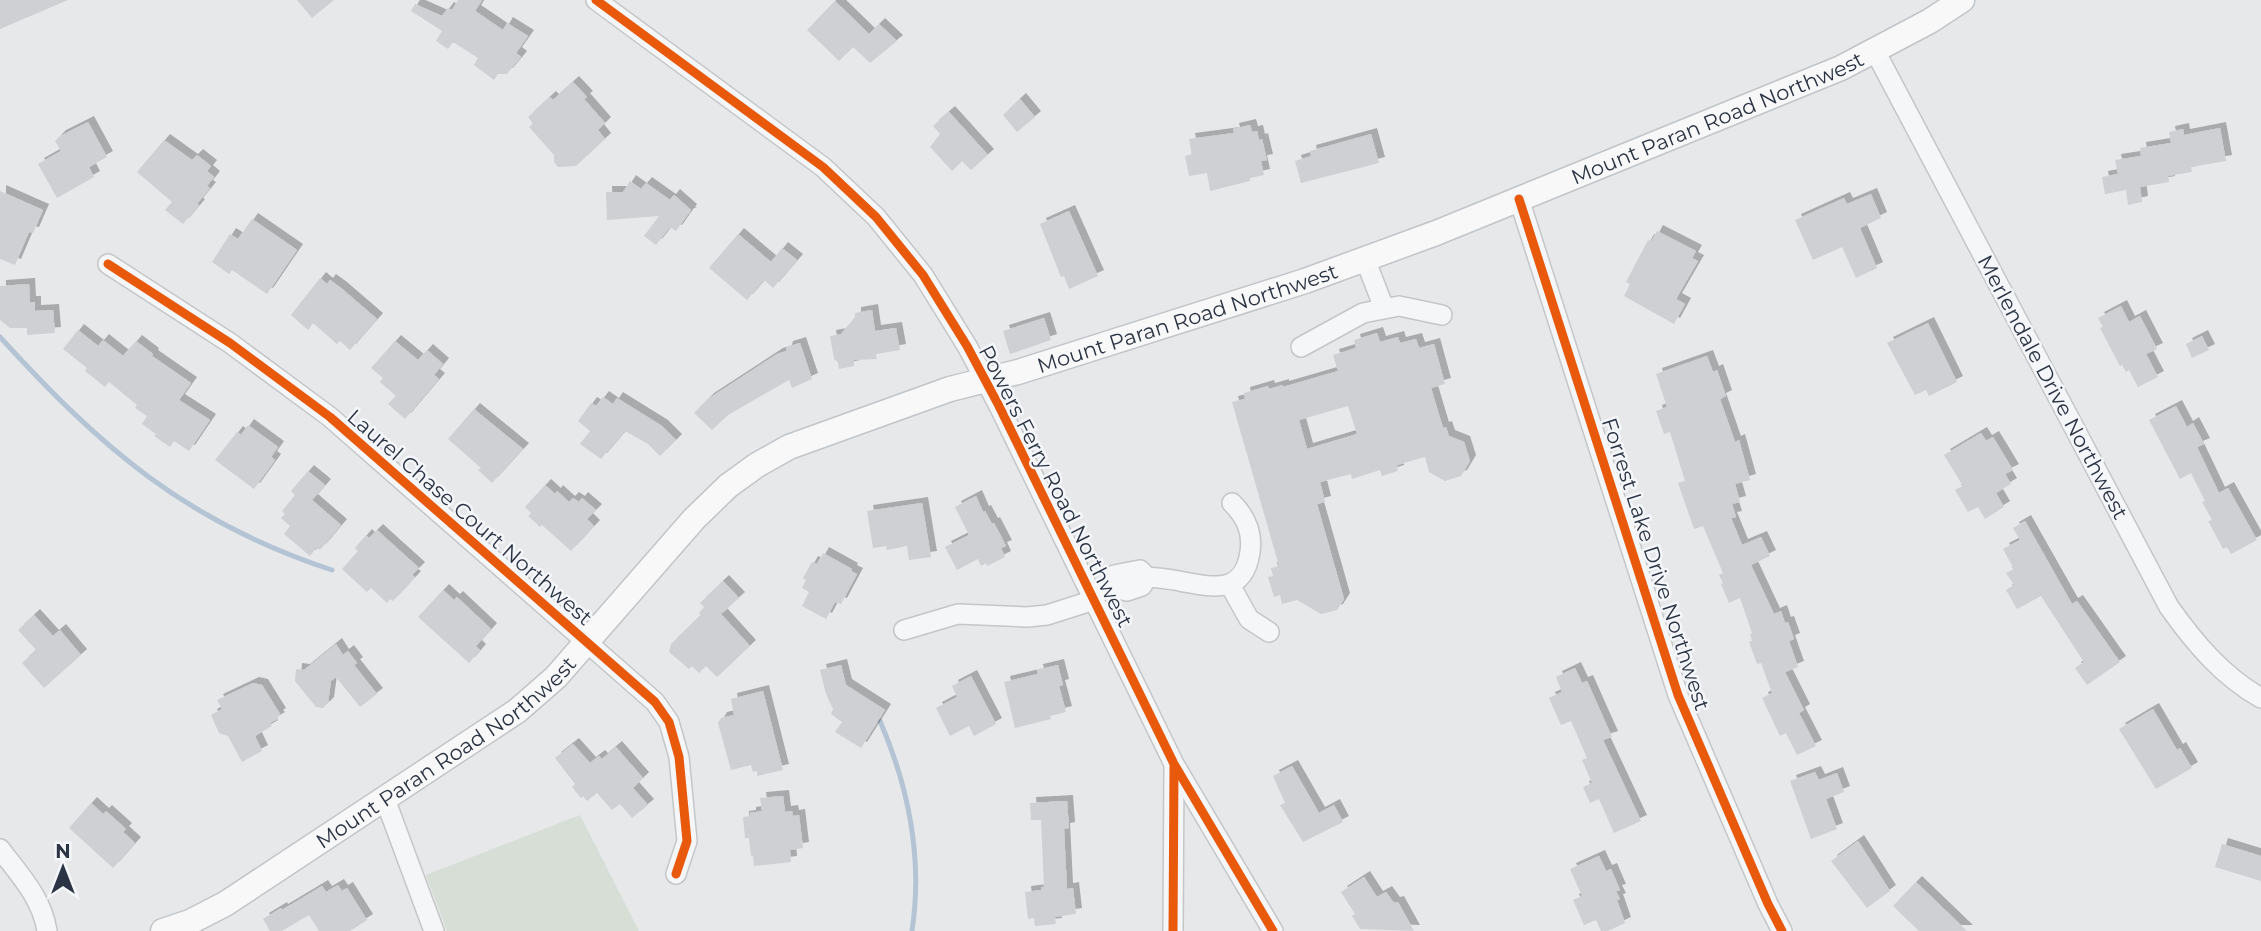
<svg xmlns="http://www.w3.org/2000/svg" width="2261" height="931" font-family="Montserrat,sans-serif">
  <defs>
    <filter id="shadow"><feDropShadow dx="6" dy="-6" stdDeviation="0" flood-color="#0004"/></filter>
  </defs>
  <rect width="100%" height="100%" fill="#e6e8ea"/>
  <polygon fill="#d6ded6" points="580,815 639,931 447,931 426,875"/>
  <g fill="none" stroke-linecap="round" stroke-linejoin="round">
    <g stroke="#b4c4d5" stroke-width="5">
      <path d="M0 337C102 449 186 522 332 570"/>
      <path d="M880 721C909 788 923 858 912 931"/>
    </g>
  </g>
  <g fill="#ced0d3" fill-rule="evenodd" filter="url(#shadow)">
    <polygon points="0,0 68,0 0,29"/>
    <polygon points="297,0 334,0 312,18"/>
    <polygon points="458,0 482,0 475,11 503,30 507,23 528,36 516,53 521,57 507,74 498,74 494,80 474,65 478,58 453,42 448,49 436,41 442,31 411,11 415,4 442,16 448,8 452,10"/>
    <polygon points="835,1 869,34 879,24 897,41 870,63 853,47 839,61 807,30"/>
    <polygon points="573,82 587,97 584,99 605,123 598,130 605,139 576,166 558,167 554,162 554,155 529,127 533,124 528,117 550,97 553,100"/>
    <polygon points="1020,99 1035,117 1017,132 1003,115"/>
    <polygon points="949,112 988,155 971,170 962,161 952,171 930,147 940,134 933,126"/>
    <polygon points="88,122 107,157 89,167 94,177 57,198 38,164 61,151 55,141 60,136"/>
    <polygon points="1250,125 1252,132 1257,131 1259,140 1262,139 1267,160 1261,161 1264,175 1250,178 1250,181 1210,191 1207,173 1189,176 1185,156 1192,154 1189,139 1234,133 1233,129"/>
    <polygon points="2220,128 2226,161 2191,167 2192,172 2168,176 2169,182 2140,187 2142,202 2128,205 2126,190 2105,194 2102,177 2118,174 2115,160 2141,156 2140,148 2171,143 2169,132 2183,129 2184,135"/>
    <polygon points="1371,134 1379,163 1301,183 1295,161 1311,156 1310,151"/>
    <polygon points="164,140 192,160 197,155 211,166 207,171 214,177 207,186 210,188 197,204 199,205 183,224 165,210 172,202 137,172"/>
    <polygon points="630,181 641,189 646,183 670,200 674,195 691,210 689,213 691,214 688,214 676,231 670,227 656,245 644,236 659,216 607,220 606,192 623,192"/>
    <polygon points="0,191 43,210 33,233 29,232 15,265 0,259"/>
    <polygon points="1871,194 1881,218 1860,228 1877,268 1856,278 1842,247 1813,260 1795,220 1844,198 1847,204"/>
    <polygon points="1069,211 1098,276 1069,289 1064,276 1061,277 1040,224"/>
    <polygon points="252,219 297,250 267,294 232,270 229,274 212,262 230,234 238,239"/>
    <polygon points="1657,231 1696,251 1692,258 1698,261 1676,299 1685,304 1674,324 1624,296 1630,284 1626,282 1648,240 1651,242"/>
    <polygon points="738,234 771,262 782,248 797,260 773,288 764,280 747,300 709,268"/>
    <polygon points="320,278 327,284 330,280 341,288 377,319 350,350 340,341 337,344 313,323 308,330 291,315"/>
    <polygon points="29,284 30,302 35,302 35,311 53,310 55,333 27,335 27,328 10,328 0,320 0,286"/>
    <polygon points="2121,306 2129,322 2140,316 2157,349 2146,354 2158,377 2138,387 2129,370 2126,372 2122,365 2120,366 2100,328 2103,327 2098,318"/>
    <polygon points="872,310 875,331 896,328 900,350 876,354 877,359 854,360 854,366 839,369 838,362 834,359 830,336 841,334 855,317 855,313"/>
    <polygon points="1044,318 1051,340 1010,354 1003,331"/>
    <polygon points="1928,323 1957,382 1929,396 1926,390 1915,395 1887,343"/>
    <polygon points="78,330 98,346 103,340 123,356 136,341 153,354 152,356 191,383 179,400 210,420 189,451 174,441 170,447 154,436 156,434 142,424 147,416 135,408 137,405 109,382 105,387 85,371 87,368 63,349"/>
    <path d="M1377 333 1380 342 1398 337 1400 343 1416 339 1419 348 1434 344 1445 384 1431 388 1443 428 1446 427 1449 436 1464 442 1470 461 1461 476 1445 481 1429 472 1425 457 1397 465 1398 471 1382 476 1380 470 1352 479 1351 474 1320 482 1325 502 1317 504 1344 599 1337 610 1321 614 1297 600 1282 604 1280 595 1274 597 1268 577 1273 576 1271 568 1279 566 1232 402 1245 399 1244 393 1268 386 1269 389 1283 385V387L1338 371 1333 355 1356 348 1354 340ZM1348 406 1357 434 1307 449 1299 420Z"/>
    <polygon points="2202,336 2209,350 2192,358 2186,344"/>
    <polygon points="395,341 418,360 427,350 443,364 434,375 439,379 405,419 388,404 396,396 380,382 383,378 371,368"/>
    <polygon points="800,343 812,379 792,388 789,380 728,415 712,430 694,413 708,399 777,354 786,351 787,347"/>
    <polygon points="1707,356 1713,372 1717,370 1726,396 1720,399 1735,442 1739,440 1750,480 1735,484 1740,502 1732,504 1736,517 1731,518 1742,545 1761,537 1770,556 1751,565 1774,614 1781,611 1785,623 1788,622 1794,639 1789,641 1798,667 1785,672 1804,710 1799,713 1816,746 1797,755 1786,733 1780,736 1762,698 1772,693 1761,663 1757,664 1749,642 1752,641 1750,634 1752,633 1740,598 1729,603 1721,584 1723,583 1719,575 1723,573 1703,526 1694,529 1678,483 1685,481 1670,432 1664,434 1656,411 1667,407 1656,374"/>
    <polygon points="603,397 613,404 617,398 662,426 676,440 660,456 648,444 625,431 601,459 580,444 590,431 578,421 591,403 596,406"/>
    <polygon points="2176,406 2187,427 2193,423 2204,444 2197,447 2219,493 2228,488 2257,540 2231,554 2227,547 2223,549 2208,521 2212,520 2202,502 2205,501 2191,473 2180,479 2149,420"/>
    <polygon points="474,409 523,449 492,483 478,470 481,468 448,439"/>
    <polygon points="248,425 278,447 271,457 275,460 254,489 215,460 237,432 241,435"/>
    <polygon points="1981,433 1986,441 1993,437 2013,470 2005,474 2011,484 1996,493 2004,507 1985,519 1978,507 1968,512 1955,490 1963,486 1944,455"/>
    <polygon points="308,471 325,485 312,500 341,525 320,550 317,547 310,556 284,534 290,526 281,518 285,514 282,511 295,495 291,491"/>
    <polygon points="545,485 555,494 557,491 569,502 573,498 579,502 582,498 596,510 587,519 594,526 571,551 542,525 540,527 528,516 531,513 525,507"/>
    <polygon points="976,496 983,512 985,511 992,524 994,523 1006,546 1001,548 1005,557 987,566 986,563 981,566 978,559 957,570 945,547 969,535 955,507"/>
    <polygon points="922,503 931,557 909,560 907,546 887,550 886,546 873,548 867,511"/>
    <polygon points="2025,521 2072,604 2077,601 2120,662 2087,685 2075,668 2084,662 2041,596 2017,609 2006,590 2014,585 2006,573 2014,569 2003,549 2020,540 2013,528"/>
    <polygon points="377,530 419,568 412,575 415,577 393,601 390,599 387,603 371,588 367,592 342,569 358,551 355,548 366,535 369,538"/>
    <polygon points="823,553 852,569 851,571 857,574 841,604 835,602 826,619 802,606 809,592 802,588 806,580 803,578 812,562 817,564"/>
    <polygon points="723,581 739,598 721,614 750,646 717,677 706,666 699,673 692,666 689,669 669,652 671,644 701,615 699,613 704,607 700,603"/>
    <polygon points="443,590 454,600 457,597 491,629 476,646 480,650 469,663 418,617"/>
    <polygon points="34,615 53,636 60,630 81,655 44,688 22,663 36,650 18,630"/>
    <polygon points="336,644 343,655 348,651 357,663 354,665 377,694 360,707 336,677 331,681 328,703 323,708 316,707 295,681 296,669 304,670"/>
    <polygon points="841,665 846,685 885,710 861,748 835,732 842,722 831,714 833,709 826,694 820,670"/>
    <polygon points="1058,665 1063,685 1059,686 1066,712 1050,716 1051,719 1015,728 1004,682 1038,674 1037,670"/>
    <polygon points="1575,668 1582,683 1587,681 1612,737 1603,740 1641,821 1614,833 1599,799 1590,803 1583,787 1592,783 1582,760 1587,758 1571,721 1561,725 1549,698 1562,692 1556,677"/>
    <polygon points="971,676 996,724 974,736 969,726 950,736 936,708 957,697 952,686"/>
    <polygon points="253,683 262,685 280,714 277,716 279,718 270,723 272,726 255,736 262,751 242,762 228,736 219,733 211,715 222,709 217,700"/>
    <polygon points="763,691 783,770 757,776 757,771 753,772 751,765 731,770 718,723 721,718 734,715 731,699"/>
    <polygon points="2153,709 2177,750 2180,748 2192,768 2156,789 2119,729"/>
    <polygon points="573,744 590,763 599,756 602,759 616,747 643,778 633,788 648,805 632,818 620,804 612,810 597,793 587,801 583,796 581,798 572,787 575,784 555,758"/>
    <polygon points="1292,766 1319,813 1334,805 1343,822 1303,842 1280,805 1285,803 1273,776"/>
    <polygon points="1815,772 1819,780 1837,773 1844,792 1826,799 1837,829 1811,839 1790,781"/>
    <polygon points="783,796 785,812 792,811 793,816 799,815 803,848 790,850 791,862 754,866 753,856 751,856 749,838 745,838 743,817 750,816 750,813 762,811 760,798"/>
    <polygon points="1067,801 1069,828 1064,829 1067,889 1073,888 1076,914 1055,917 1056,924 1035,926 1034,918 1028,919 1025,892 1041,890 1041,887 1044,887 1041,820 1031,820 1030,803"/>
    <polygon points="91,803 103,814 106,811 126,829 123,832 135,843 113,868 69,828"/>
    <polygon points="1858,841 1890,891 1867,908 1831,861"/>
    <polygon points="2222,844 2261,856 2261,881 2215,867"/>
    <polygon points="1599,856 1606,871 1611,869 1620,890 1616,891 1620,899 1617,900 1625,923 1608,931 1601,931 1596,920 1584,925 1573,900 1582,896 1570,869"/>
    <polygon points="1364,877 1377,897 1386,892 1394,903 1398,902 1414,931 1360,929 1352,916 1355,914 1341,892"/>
    <polygon points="1916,882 1967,931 1919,931 1893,906"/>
    <polygon points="338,885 342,891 347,888 367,920 350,931 319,931 309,915 282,931 270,931 263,919 281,908 282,910 322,886 326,892"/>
  </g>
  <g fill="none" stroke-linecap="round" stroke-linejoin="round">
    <defs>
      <g id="minor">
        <polyline points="596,0 823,167 876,217 923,275 967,346 999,406 1174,764 1273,931"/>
        <path d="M1875 51 2169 607C2194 642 2222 676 2261 698"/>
        <polyline points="1519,199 1678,695 1768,904 1782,931"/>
        <polyline points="1365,259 1384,308"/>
        <polyline points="108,264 230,343 330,417 655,702 669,722 679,757 687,841 676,874"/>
        <polyline points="1301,347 1363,313 1399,306 1442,315"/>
        <polyline points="1230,585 1249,619 1269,632"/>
        <path d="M1111 587 1114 575 1140 570 1147 577C1159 578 1172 579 1184 582 1216 588 1244 593 1250 552 1253 532 1246 517 1232 503"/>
        <polyline points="1100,590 1111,587 1127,591 1142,586 1147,577"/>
        <polyline points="904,630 958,614 1027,617 1047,615 1094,600"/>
        <polyline points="385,799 434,931"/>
        <path d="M0 849C19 874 42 898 47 931"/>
        <polyline points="1173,931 1174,765"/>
      </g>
      <g id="major">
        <path id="s1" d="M163 931 190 922 225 904 517 711 556 677 694 519 728 486 757 465 789 447 950 389 1018 372 1305 281 1436 233 1841 68 1930 21 1962 0"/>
      </g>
    </defs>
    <use href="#minor" stroke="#c4c6c8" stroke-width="22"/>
    <use href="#major" stroke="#c2c5c8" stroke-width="27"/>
    <use href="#minor" stroke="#f5f6f7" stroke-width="19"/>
    <use href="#major" stroke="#f8f8f8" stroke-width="24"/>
    <defs>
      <g id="cycleway">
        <polyline points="596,0 823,167 876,217 923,275 967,346 999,406 1174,764 1273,931"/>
        <polyline points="1519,199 1678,695 1768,904 1782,931"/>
        <polyline points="108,264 230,343 330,417 655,702 669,722 679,757 687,841 676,874"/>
        <polyline points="1173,931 1174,767"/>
      </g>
    </defs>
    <use href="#cycleway" stroke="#f4f6f9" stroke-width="13"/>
    <use href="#cycleway" stroke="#e8590c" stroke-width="9"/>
  </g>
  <g text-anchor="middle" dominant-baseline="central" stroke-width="5" stroke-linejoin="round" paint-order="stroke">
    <g font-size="21" fill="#2b3445" stroke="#f4f6f9">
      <text stroke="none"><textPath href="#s1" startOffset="1785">Mount Paran Road Northwest</textPath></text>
      <text stroke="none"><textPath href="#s1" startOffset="1218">Mount Paran Road Northwest</textPath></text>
      <text transform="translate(2053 387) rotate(62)">Merlendale Drive Northwest</text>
      <text transform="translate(1056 486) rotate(63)">Powers Ferry Road Northwest</text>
      <text transform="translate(470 517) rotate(41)">Laurel Chase Court Northwest</text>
      <text transform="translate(1656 564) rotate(72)">Forrest Lake Drive Northwest</text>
      <text stroke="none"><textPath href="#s1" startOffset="336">Mount Paran Road Northwest</textPath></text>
    </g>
  </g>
  <g transform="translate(63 868)" stroke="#f4f6f9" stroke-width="5" paint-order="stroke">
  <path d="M0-5L12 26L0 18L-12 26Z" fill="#2b3445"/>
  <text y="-10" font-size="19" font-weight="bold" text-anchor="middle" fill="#2b3445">N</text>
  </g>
</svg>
